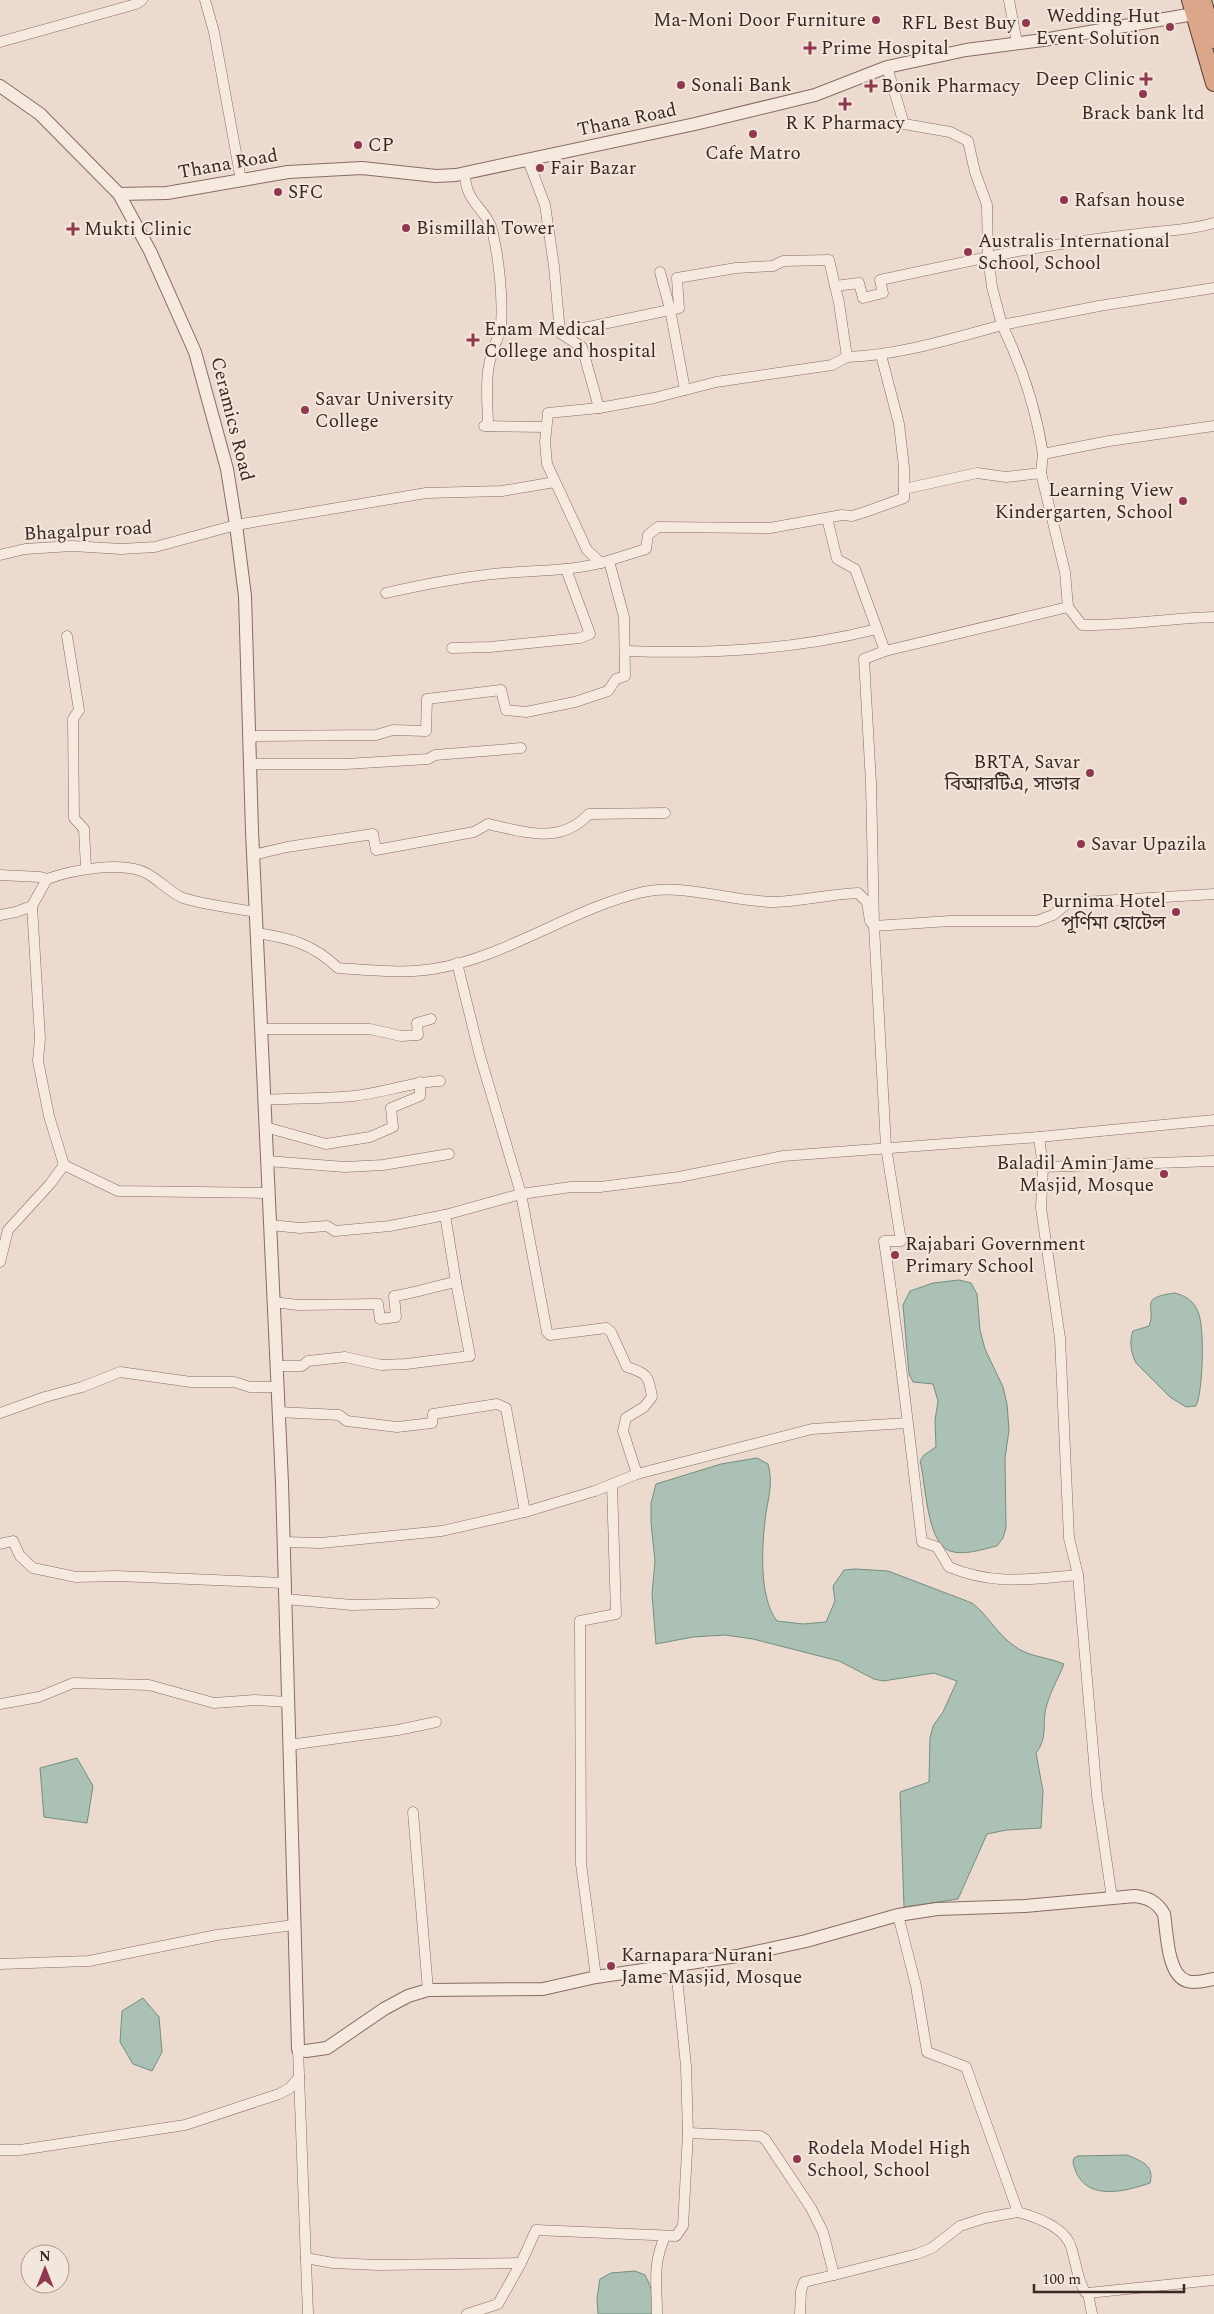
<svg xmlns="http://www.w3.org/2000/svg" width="1214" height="2314" font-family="Spectral,'Noto Sans Bengali',serif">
  <rect width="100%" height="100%" fill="#ebdacd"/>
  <g fill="#acc1b5" stroke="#738f81">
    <path d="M959 1280 971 1283 977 1294 980 1330 985 1349 1003 1387 1007 1404 1009 1430 1005 1458 1006 1528 1003 1538 997 1546C983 1549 964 1556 950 1551 926 1543 926 1482 920 1461L924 1455 936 1447 935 1420 938 1401 933 1384 913 1382 909 1374 903 1305 910 1291 933 1283Z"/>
    <path d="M1175 1293C1186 1296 1194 1301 1198 1312 1205 1326 1203 1392 1196 1406L1186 1407 1170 1397 1136 1363C1131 1353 1129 1341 1133 1331L1149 1326C1157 1306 1137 1298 1175 1293Z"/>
    <path d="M757 1458 768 1464C773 1482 769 1495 766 1513 762 1542 758 1597 777 1621L803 1624 826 1622 835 1601 833 1586 844 1570 855 1569 888 1571 972 1603C988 1615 996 1633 1013 1645 1027 1657 1048 1657 1064 1664 1059 1677 1051 1690 1047 1704 1041 1723 1049 1736 1036 1753L1043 1791 1041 1828 1007 1830 987 1834 958 1899 904 1907 900 1792 929 1782 930 1738 933 1726 943 1712 957 1681 934 1673 883 1681 874 1679 839 1661 753 1639 725 1635 693 1637 656 1644 652 1594 655 1561 651 1523V1503L656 1484 721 1464Z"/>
    <polygon points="77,1758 93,1786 87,1823 44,1817 40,1768"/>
    <polygon points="143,1998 159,2017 162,2052 152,2071 133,2064 120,2042 122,2011"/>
    <path d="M1127 2155C1141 2161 1155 2165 1150 2183 1121 2193 1081 2202 1073 2162L1074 2158 1078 2156Z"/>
    <path d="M635 2271 645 2275C652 2288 655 2300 654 2314H598L597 2298 600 2279 611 2273Z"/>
  </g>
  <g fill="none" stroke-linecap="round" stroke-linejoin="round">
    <defs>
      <g id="minor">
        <polyline points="205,0 214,32 241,180"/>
        <polyline points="1009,0 1017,43"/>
        <polyline points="0,42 136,4 142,0"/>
        <path d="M528 160 545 205 554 266 560 333 679 308 677 278 736 268 773 266 783 261 829 260 839 303 847 357C900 355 951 339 1002 325L992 287 988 257C1040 246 1093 239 1146 233 1170 230 1190 230 1214 223"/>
        <path d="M465 173C465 205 488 208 493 234 499 260 503 298 501 325 499 338 491 352 489 365 485 384 488 407 488 426"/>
        <polyline points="660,272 670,309 685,390"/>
        <polyline points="835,286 859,283 863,298 883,293 880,280 988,257 987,205 975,172 968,141 950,132 904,124 887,67"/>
        <polyline points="560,333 582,347 599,408 654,398 716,382 832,365 847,357"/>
        <polyline points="599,408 548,413 545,442 547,464 587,550 601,563 646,549 648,535 658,527 770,528 842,515 852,516 865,512 904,498 904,467 899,424 881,355"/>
        <polyline points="484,426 546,427"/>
        <path d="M1043 454C1036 409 1022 366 1002 325L1099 306 1214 288"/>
        <polyline points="1041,473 1065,572 1068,607"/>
        <polyline points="904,489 977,473 1006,477 1041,473 1043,454 1109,441 1214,426"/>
        <path d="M827 518 837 559 855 569 885 651 1068 607 1082 625C1126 626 1169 618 1214 617"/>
        <polyline points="0,555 25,549 72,546 121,549 155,547 236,525 426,493 502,491 555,482"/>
        <path d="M386 593C421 585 456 578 493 574 529 570 565 572 601 563"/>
        <polyline points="67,636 79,710 73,719 74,818 84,829 86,868"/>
        <polyline points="452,648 490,647 580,638 590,634 566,569"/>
        <path d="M626 651C711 654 794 650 877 629"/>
        <path d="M885 651 864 659 871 783 874 926 886 1147 901 1241H884C899 1341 910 1441 922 1542L937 1547 949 1567C995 1586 1030 1579 1078 1575"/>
        <polyline points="250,739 256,736 376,735 393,730 426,731 427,699 501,690 506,710 526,712 575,702 608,691 616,679 625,676 624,617 609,561"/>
        <polyline points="251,764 346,764 428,759 435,755 521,748"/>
        <path d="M253 855 287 847 373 834 376 850 474 832 488 824C525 832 560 845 589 814L665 813"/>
        <path d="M0 875 40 877 47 879C72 870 124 860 148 874 160 881 171 893 183 898 206 905 232 908 256 912"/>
        <polyline points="32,906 40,1038 38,1061 49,1116 64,1165 118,1191 268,1193"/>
        <polyline points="0,915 16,912 32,906 47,879"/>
        <path d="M257 933C290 938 313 944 338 968 368 970 402 974 433 969 508 957 570 909 643 892 686 883 731 902 775 902 803 901 830 894 858 893L867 902 870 921 874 926 950 921H1037L1053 915 1068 903 1214 894"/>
        <polyline points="457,963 480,1056 521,1194 571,1187 600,1187 679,1177 783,1156 1039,1137 1214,1120"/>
        <polyline points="261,1029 370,1029 401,1036 418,1035 417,1023 431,1019"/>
        <path d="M264 1100C294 1098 323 1099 353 1096 383 1093 410 1082 440 1081"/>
        <polyline points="265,1127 326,1144 370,1137 393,1127 391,1108 420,1096 420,1082"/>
        <polyline points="1039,1137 1043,1167"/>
        <polyline points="267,1161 345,1167 383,1165 449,1154"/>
        <path d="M270 1225 300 1228 327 1226 335 1231 390 1226 445 1215 521 1194 547 1332 550 1335 606 1328 611 1332 627 1367C647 1373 649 1376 652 1397L644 1407 626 1418 623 1431 637 1474"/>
        <polyline points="0,1262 8,1230 50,1184 64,1165"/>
        <path d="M273 1302 298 1305 378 1304 380 1319 396 1317 394 1296C415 1293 435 1286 456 1282L445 1215"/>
        <polyline points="276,1366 302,1366 308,1361 345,1357 381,1365 406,1364 470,1356 456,1282"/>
        <polyline points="278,1412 339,1415 347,1421 397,1427 432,1423 433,1414 497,1404 506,1408 525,1512"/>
        <polyline points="0,1413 45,1397 82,1387 120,1372 191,1382 234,1382 250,1387 277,1387"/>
        <polyline points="283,1542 321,1543 442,1531 525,1512 595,1491 637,1474 812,1429 907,1423"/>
        <polyline points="0,1544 13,1541 20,1556 33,1568 76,1577 117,1576 284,1583"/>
        <polyline points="285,1599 352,1605 434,1603"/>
        <polyline points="0,1704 39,1697 73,1683 149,1685 214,1703 255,1700 288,1702"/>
        <polyline points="289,1745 398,1730 436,1722"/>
        <polyline points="413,1812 428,1990"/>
        <polyline points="1112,1898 1097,1796 1078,1575 1069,1538 1060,1338 1041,1208 1043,1167 1214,1161"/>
        <path d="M898 1915 916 1986 927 2052 966 2067 1018 2212C1036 2217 1065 2227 1071 2247 1076 2262 1077 2279 1085 2292L1088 2293 1214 2280"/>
        <polyline points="0,1964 89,1961 217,1935 294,1925"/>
        <polyline points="596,1977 581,1864 580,1621 616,1614 612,1484"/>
        <polyline points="298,2049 308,2314"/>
        <polyline points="688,2133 760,2136 765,2139 811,2208 823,2232 834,2275 804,2282 801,2291 800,2314"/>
        <polyline points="0,2150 20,2150 185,2125 279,2094 290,2088 299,2077"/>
        <polyline points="306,2258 333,2263 378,2265 521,2263"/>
        <polyline points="834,2275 917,2254 932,2248 960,2226 985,2218 1018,2212"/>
        <polyline points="1088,2293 1092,2314"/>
        <polyline points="467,2314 498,2304 521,2263 536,2230 676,2236 683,2226 688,2133 686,2066 677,1978 667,1966"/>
        <path d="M657 2314C657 2282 652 2267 665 2236"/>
      </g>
      <g id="tertiary">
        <path d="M0 86 40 114 119 194 150 251 195 352 227 469 236 525 245 596 252 831 282 1483 298 2049 306 2051 327 2048 384 2009 408 1996 428 1990 543 1989 596 1977 737 1956 806 1941 898 1915 937 1909 1025 1906 1135 1896C1149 1898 1157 1902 1164 1914 1167 1932 1167 1975 1187 1981 1195 1984 1206 1980 1214 1979"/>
        <polyline points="119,194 167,193 288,172 362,168 436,176 456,175 695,124 815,95 887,67 966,50 1043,40 1194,14"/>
      </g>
      <g id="trunk">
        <polyline points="1190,0 1214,83"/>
        <polyline points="1203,0 1214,40"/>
      </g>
    </defs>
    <use href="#minor" stroke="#876c62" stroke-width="11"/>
    <use href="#tertiary" stroke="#876c62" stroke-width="14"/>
    <use href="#trunk" stroke="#563c35" stroke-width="18"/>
    <use href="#minor" stroke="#f6eae0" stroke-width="10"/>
    <use href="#tertiary" stroke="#f6eae0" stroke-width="12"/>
    <use href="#trunk" stroke="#dca68a" stroke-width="16"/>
  </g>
  <g fill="#903850" stroke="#f3e6dc" stroke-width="2">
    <circle cx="876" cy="20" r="5"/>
    <circle cx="1026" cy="23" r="5"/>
    <circle cx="1170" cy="27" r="5"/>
    <path d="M807.5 40.5h5v5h5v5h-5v5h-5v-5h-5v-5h5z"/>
    <path d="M1143.5 71.5h5v5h5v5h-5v5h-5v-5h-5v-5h5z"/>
    <circle cx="681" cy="85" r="5"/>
    <path d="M868.5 78.5h5v5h5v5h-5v5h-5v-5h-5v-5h5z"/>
    <circle cx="1143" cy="94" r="5"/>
    <path d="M842.5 96.5h5v5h5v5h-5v5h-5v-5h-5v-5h5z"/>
    <circle cx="753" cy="134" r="5"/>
    <circle cx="358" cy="145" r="5"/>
    <circle cx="540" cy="168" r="5"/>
    <circle cx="278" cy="192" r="5"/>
    <circle cx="1064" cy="200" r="5"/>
    <circle cx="406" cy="228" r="5"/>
    <path d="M70.5 221.5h5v5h5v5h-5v5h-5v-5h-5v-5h5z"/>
    <circle cx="968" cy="252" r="5"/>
    <path d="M470.5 332.5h5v5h5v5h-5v5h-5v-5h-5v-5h5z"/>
    <circle cx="305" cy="410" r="5"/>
    <circle cx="1183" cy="501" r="5"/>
    <circle cx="1090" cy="773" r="5"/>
    <circle cx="1081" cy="844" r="5"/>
    <circle cx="1176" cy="912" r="5"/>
    <circle cx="1164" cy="1174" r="5"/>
    <circle cx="895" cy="1255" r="5"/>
    <circle cx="611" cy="1966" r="5"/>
    <circle cx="797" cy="2159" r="5"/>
  </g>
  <g text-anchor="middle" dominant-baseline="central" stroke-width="4" stroke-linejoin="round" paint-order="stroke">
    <g font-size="19" fill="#392824" stroke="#f3e6dc" text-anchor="start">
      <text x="1160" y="16" text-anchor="end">Wedding Hut<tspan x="1160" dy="22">Event Solution</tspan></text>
      <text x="866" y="20" text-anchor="end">Ma-Moni Door Furniture</text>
      <text x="1016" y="23" text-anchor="end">RFL Best Buy</text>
      <text x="821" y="48">Prime Hospital</text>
      <text x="1135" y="79" text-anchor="end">Deep Clinic</text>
      <text x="691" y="85">Sonali Bank</text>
      <text x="881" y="86">Bonik Pharmacy</text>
      <text x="1143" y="113" text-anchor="middle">Brack bank ltd</text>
      <text x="845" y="123" text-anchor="middle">R K Pharmacy</text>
      <text x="368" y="145">CP</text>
      <text x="753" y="153" text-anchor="middle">Cafe Matro</text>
      <text x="550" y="168">Fair Bazar</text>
      <text x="288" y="192">SFC</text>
      <text x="1074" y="200">Rafsan house</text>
      <text x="416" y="228">Bismillah Tower</text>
      <text x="84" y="229">Mukti Clinic</text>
      <text x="978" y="241">Australis International<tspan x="978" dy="22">School, School</tspan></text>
      <text x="484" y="329">Enam Medical<tspan x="484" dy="22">College and hospital</tspan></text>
      <text x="315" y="399">Savar University<tspan x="315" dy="22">College</tspan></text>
      <text x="1173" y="490" text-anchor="end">Learning View<tspan x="1173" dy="22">Kindergarten, School</tspan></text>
      <text x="1080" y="762" text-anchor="end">BRTA, Savar<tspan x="1080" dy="22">বিআরটিএ, সাভার</tspan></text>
      <text x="1091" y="844">Savar Upazila</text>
      <text x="1166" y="901" text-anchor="end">Purnima Hotel<tspan x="1166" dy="22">পূর্ণিমা হোটেল</tspan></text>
      <text x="1154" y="1163" text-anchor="end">Baladil Amin Jame<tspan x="1154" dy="22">Masjid, Mosque</tspan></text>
      <text x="905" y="1244">Rajabari Government<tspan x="905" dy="22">Primary School</tspan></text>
      <text x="621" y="1955">Karnapara Nurani<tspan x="621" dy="22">Jame Masjid, Mosque</tspan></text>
      <text x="807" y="2148">Rodela Model High<tspan x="807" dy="22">School, School</tspan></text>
    </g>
    <g font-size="19" fill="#392824" stroke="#f3e6dc">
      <text transform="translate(627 120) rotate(-12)">Thana Road</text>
      <text transform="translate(228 164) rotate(-10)">Thana Road</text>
      <text transform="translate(232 419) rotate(76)">Ceramics Road</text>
      <text transform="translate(88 531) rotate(-3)">Bhagalpur road</text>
    </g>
  </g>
  <g transform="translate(45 2269)"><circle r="24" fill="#f3e6dc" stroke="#a99a92"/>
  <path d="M0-4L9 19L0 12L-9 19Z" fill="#903850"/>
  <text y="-8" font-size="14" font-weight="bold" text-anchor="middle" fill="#392824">N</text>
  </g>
  <path d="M1034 2284v8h150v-8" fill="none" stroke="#392824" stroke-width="2.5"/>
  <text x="1042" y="2284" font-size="15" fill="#392824" stroke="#f3e6dc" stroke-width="4" paint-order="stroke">100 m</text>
</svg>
